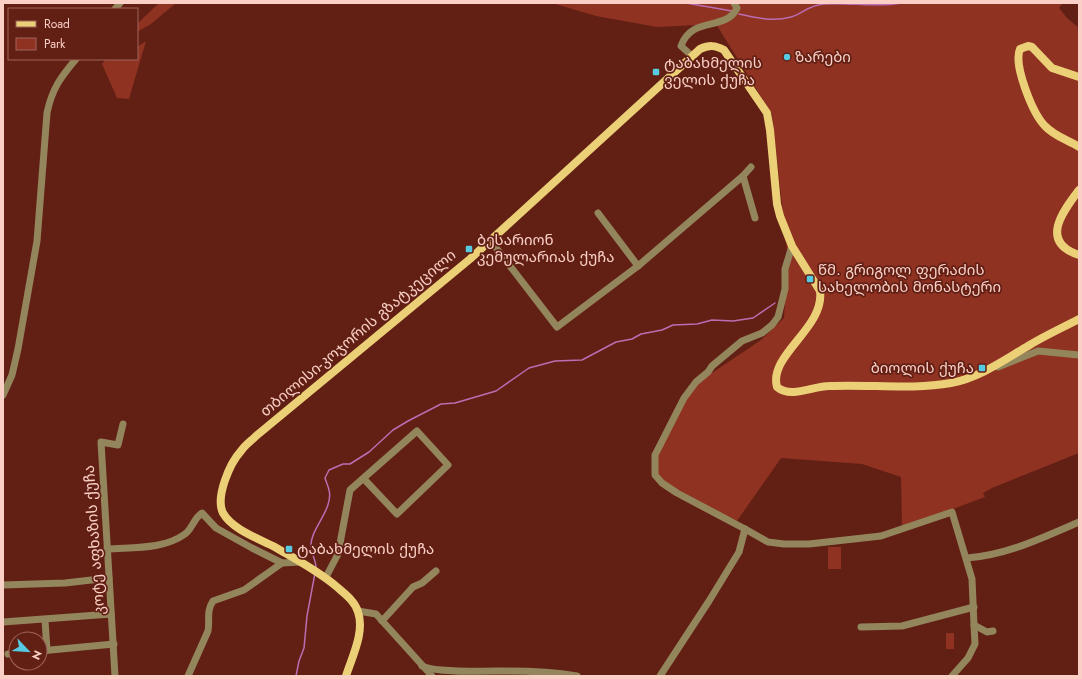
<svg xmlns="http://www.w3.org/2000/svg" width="1082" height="679" font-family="Jost,'Noto Sans Georgian',sans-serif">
  <rect width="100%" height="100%" fill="#621f14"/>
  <g fill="#8f3222">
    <polygon points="159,3 176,3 151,24 137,32 137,24"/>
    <polygon points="552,3 1063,3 1059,8 1067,18 1079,28 1079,453 992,488 983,493 985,497 902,528 901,477 862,464 781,458 737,521 677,492 657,474 656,455 675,416 697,383 761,340 784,318 788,260 772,114 716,24 657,27 596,16"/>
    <polygon points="146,41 129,99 117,98 102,64 106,59 137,59 137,47"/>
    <rect x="828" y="547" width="13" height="22"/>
    <rect x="946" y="633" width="8" height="16"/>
  </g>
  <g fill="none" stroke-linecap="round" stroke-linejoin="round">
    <g stroke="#bb6db1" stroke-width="1.5">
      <polyline points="686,3 732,11"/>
      <path d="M739 14C757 18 773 22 791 17 803 14 808 5 824 4 850 2 876 8 901 3"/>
      <path d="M316 568C316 560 311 553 311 546 310 529 334 509 329 490 328 485 326 482 325 478L329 470 343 464H350L369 452 393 430 408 421 441 404 455 403 496 391 529 368 555 361 582 360 616 342 632 339 641 334 662 330 673 325 697 324 712 320 733 321 753 318 775 303"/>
      <polyline points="296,676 299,661 304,648 307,616 315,573"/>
    </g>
    <g stroke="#93855c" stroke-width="7">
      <polyline points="115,9 120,3"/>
      <path d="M692 56 681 46C692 15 726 32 737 8L734 3"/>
      <polyline points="743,176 755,218"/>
      <polyline points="490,240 557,327 638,266 598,213"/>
      <polyline points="792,246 785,269 785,289 778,317 772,325 762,333 742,341 712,366 708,372 696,382 684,398 655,455 655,475 662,483 677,493 745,529 768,542 784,544 809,544 881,536 952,512 972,579 974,625 987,632 993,631"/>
      <polyline points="638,266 743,176 751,167"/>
      <polyline points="998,367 1038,351 1079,355"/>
      <path d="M3 395 12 375 18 349 37 241 47 113C52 89 60 78 76 59"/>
      <path d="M107 549C132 547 163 550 185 534 192 529 194 518 202 513L216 528 252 548 282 563 300 562"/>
      <path d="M967 558C1007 555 1042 538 1079 522"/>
      <polyline points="326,577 338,554 350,490 417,431 448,465 397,514 364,479"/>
      <polyline points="3,585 65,583 109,578"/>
      <polyline points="358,611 376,614 432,676"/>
      <polyline points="45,620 47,650"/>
      <polyline points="382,621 413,587 422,583 436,571"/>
      <polyline points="3,622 111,614"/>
      <polyline points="861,627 902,626 974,607"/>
      <polyline points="40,651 114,644"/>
      <polyline points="8,654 16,653"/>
      <path d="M422 666C434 673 490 671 507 671 531 671 554 672 577 676"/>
      <polyline points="115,676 101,442 118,445 123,424"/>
      <path d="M188 676 208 631C210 621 206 611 213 601L244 590 282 563"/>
      <polyline points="660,676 709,601 739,552 745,529"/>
      <polyline points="952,676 968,658 975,644 974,625"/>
    </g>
    <g stroke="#ecd078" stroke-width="8">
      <path d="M1079 77 1052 68 1032 47 1028 46 1020 49C1013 65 1033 114 1045 126 1054 136 1068 140 1079 147"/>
      <path d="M1079 190C1063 211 1039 242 1079 255"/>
      <path d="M346 676C352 657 365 632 358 612 355 601 345 594 337 587 317 570 295 559 273 546 257 538 232 529 223 513 215 497 230 463 241 451 245 445 251 441 256 436L470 259 700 49C709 45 715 45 724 50L767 113 770 130 777 204 780 216 792 246 820 291C825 328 768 355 777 387 791 399 813 386 829 386 870 384 911 390 951 383 979 378 1004 360 1028 346 1044 336 1062 328 1079 319"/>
    </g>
  </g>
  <g fill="#55cae0" stroke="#621f14" stroke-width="1.5">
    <circle cx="787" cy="57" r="4"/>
    <rect x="652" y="68" width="8" height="8" rx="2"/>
    <rect x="465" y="245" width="8" height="8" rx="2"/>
    <rect x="806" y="275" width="8" height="8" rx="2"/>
    <rect x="978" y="364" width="8" height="8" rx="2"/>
    <rect x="285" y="545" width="8" height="8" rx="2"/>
  </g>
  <g text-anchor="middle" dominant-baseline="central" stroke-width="3.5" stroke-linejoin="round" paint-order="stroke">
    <g font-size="15" fill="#f9cfc6" stroke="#621f14" text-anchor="start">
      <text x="795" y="57">ზარები</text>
      <text x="664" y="63">ტაბახმელის<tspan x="664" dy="17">ველის ქუჩა</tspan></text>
      <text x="477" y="240">ბესარიონ<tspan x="477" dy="17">კემულარიას ქუჩა</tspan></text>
      <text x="818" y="270">წმ. გრიგოლ ფერაძის<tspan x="818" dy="17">სახელობის მონასტერი</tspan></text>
      <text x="974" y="368" text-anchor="end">ბიოლის ქუჩა</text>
      <text x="297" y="549">ტაბახმელის ქუჩა</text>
    </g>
    <g font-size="15" fill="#f9cfc6" stroke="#621f14">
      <text transform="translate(358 333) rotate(-40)">თბილისი-კოჯორის გზატკეცილი</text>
      <text transform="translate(94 540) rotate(-94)">კოტე აფხაზის ქუჩა</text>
    </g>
  </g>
  <rect width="1082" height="679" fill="none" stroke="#f9cfc6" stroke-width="8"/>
  <rect x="8" y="8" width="130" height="52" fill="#621f14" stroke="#9e655b"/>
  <rect x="16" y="21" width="20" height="6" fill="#ecd078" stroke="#9e655b"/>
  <text x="44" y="28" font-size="12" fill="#f9cfc6">Road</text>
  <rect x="16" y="38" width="20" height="12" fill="#8f3222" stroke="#9e655b"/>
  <text x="44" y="48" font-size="12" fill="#f9cfc6">Park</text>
  <g transform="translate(28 651) rotate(115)"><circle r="19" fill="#621f14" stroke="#9e655b"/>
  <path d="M0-3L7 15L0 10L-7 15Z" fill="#55cae0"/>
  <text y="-6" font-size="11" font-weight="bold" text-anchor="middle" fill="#f9cfc6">N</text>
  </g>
</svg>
